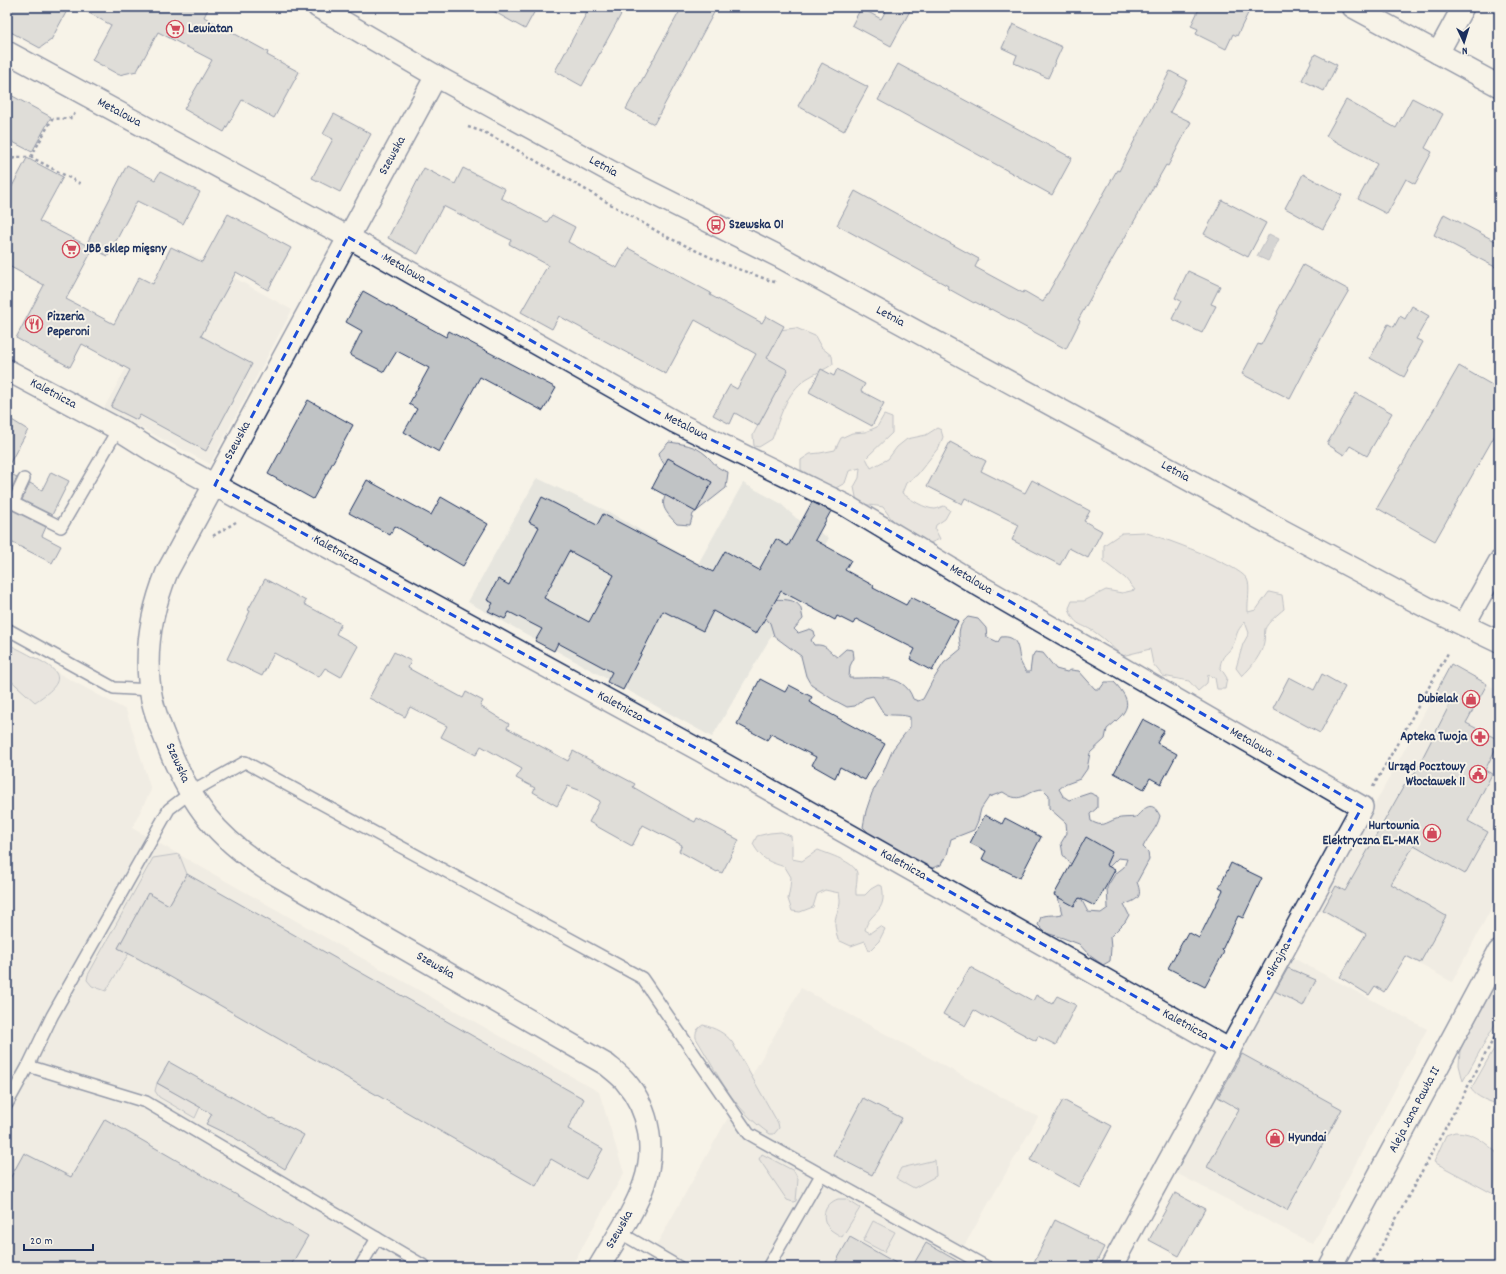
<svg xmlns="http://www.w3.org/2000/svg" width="1506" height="1274" font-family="Dekko,sans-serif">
  <rect width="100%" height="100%" fill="#f7f3e8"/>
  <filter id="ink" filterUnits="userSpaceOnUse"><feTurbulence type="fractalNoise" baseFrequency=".025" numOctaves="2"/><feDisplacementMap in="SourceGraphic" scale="8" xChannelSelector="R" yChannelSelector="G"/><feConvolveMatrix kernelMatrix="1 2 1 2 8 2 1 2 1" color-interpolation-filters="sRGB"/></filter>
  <g filter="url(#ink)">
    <g fill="#e6e5de">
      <polygon points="190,253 292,310 210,464 104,408"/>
      <polygon points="537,478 609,512 698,564 743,483 780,503 796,518 829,538 712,737 468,602"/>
      <polygon points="7,645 126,710 151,790 132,828 599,1092 624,1173 571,1267 7,1267"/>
      <polygon points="1451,664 1499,691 1499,894 1452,982 1318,909"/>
      <polygon points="1291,957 1427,1029 1313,1244 1176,1173"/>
      <polygon points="801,988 1038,1117 952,1267 644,1267"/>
    </g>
    <g fill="#d7d6d4" stroke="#798299">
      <path d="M796 328 815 336 821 347 832 356 833 364C825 370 815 373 806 379 786 393 780 417 772 439L759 447 754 446 753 435 780 384 762 360 779 330Z"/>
      <path d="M884 415 892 418V433L866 458 871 468 888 459 897 447 907 439 926 435 937 428 941 430 943 437 939 447 917 475 906 483 902 493C910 499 925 509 935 509 938 509 942 506 944 506L950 510 945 519 936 525 935 529 940 539 930 543 909 530 901 528 890 517 883 507C874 505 868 506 857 502L854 487 859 478 860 468 849 471 845 483 834 489C824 481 812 477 801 470V460L810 454 820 453 835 450 841 438 852 433 865 432 877 427Z"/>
      <path d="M669 442C683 444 695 445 706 455 716 464 714 467 728 472L726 488 693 514 690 525 677 524C657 504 662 502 674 479 669 468 662 465 659 453Z"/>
      <path d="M1144 532C1162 538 1238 564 1247 579 1251 586 1247 603 1248 612L1256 610 1269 592 1282 595 1284 609C1278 614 1268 622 1265 629 1264 633 1265 638 1264 642 1262 654 1251 668 1242 676L1236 668 1243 644 1249 633 1245 622C1235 632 1238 634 1233 645 1228 655 1222 653 1220 667L1227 678 1225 689H1217L1215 678 1208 675 1207 683 1198 691 1189 681 1163 676 1153 664 1150 649 1122 656C1113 648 1105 639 1096 633 1082 623 1074 627 1069 608L1072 601H1084L1106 590 1122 593 1135 590 1125 578 1104 562V545L1122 533Z"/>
      <path d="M763 600C774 600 797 596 801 609 802 612 802 616 803 619L794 629 798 633 810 629 814 631 815 635 811 640 814 645C828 644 826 650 837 657L846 649 853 650 854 658 850 666 849 678C872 679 904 671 913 699L918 701 923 699 933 680 944 663 961 649C959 636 956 627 968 617L978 619 986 628 987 637 998 642 1001 637C1018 635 1018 648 1020 660 1021 664 1024 668 1026 672H1030L1032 657 1035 652 1043 653 1056 669 1067 672 1071 670 1079 671 1095 689H1100L1105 682H1114C1135 704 1128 711 1107 729L1105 739 1090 753 1087 769 1080 779 1064 785 1059 789 1063 796 1069 800 1090 793 1097 796V808L1090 814 1091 821C1103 828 1105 823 1116 819 1122 817 1130 818 1136 817 1145 808 1152 799 1160 816 1157 829 1148 836 1143 847L1148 852 1149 860 1137 882C1143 898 1138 899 1124 905L1129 915 1125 922 1110 937 1111 948 1110 961 1103 965 1089 955 1079 944 1063 938 1046 933 1038 925 1041 917C1048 914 1054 916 1062 914L1058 897 1077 891 1088 912 1101 913 1108 908 1107 887 1115 874 1124 867 1127 859 1118 858 1107 869 1074 868 1063 855 1061 843 1067 833 1066 823 1049 808V795L1043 789C1025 790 1023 806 1003 792L989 797 981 809 978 821 974 830 951 839 947 855 942 862 941 865 932 868 919 864 872 836 863 827 866 811 872 793 882 775 893 749 910 727V717C901 714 893 716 884 714L873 696 865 698 855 706 847 707 832 699 811 685 806 676 801 656 774 636 770 623 759 611Z"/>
      <path d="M7 644C17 648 26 653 35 658 68 674 62 684 35 702L7 677Z"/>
      <path d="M781 832 791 836 792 846V859L802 861 818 850C828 854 855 862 857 873 858 879 855 888 856 895H865L871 889 878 885 882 886C888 914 869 911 865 930L870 933 880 926 885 929 879 941 869 951 865 941 851 946 838 940C837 935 835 929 835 924 835 910 843 909 839 893L825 890 817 894 813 907 800 912 792 911 788 899 790 888 791 877 785 867C769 862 762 860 753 844L757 836 770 833Z"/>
      <polygon points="179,854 187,874 169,905 148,893 118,948 129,953 106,991 92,986 87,980 88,975 153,858"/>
      <polygon points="1499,977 1499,1017 1463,1081 1459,1065 1460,1050"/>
      <path d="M703 1025C715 1028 725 1033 732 1042L778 1123 779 1128 774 1134H770C732 1108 719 1076 696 1038 695 1031 698 1028 703 1025Z"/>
      <path d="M1499 1040V1105C1489 1101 1477 1098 1471 1089Z"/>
      <polygon points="157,1083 200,1107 195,1118 159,1097 155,1091"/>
      <path d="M1455 1132C1474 1132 1486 1143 1499 1155V1197L1434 1162 1446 1135Z"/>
      <polygon points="762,1154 794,1171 798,1179 796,1201 793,1202 787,1200 761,1162 759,1159"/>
      <polygon points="935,1160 936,1176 914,1188 896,1178 901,1168"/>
      <path d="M838 1199H846L860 1208 842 1237C839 1235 835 1233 831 1230 819 1219 824 1204 838 1199Z"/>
      <polygon points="873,1221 895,1232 884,1252 863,1241"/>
    </g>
    <polygon fill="#acb0b9" stroke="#727c95" points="1269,234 1279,239 1268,261 1257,256"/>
    <g fill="#c0c3c5" stroke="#1b2f5e" fill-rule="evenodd">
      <polygon points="7,7 69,7 51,40 40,48 7,30"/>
      <polygon points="78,7 209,7 204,17 268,52 267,55 299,72 274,118 242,100 224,132 184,109 212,60 158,32 137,71 119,75 92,60 111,25"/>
      <polygon points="486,7 537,7 525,29"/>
      <polygon points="590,7 625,7 582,86 555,71"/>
      <polygon points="682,7 717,7 654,124 626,109"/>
      <polygon points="888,7 912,7 891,46 852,25 861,8 881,19"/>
      <polygon points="1200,7 1251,7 1237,36 1233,34 1226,49 1196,34 1198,29 1191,26"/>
      <polygon points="1013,24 1062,47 1048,78 1014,63 1017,55 1002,48"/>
      <polygon points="1315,54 1337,65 1324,91 1302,80"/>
      <polygon points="822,63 868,87 844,131 798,106"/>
      <polygon points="898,64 1072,158 1052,195 878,100"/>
      <polygon points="1170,71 1187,80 1170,112 1191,122 1168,166 1166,165 1078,320 1080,321 1066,349 991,309 990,310 975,302 974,303 947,288 948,286 837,225 855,191 979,259 975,267 1023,293 1024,291 1043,302 1117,170 1119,171"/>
      <polygon points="7,93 51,117 32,152 7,139"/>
      <polygon points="1412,98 1443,114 1425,148 1432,152 1415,184 1406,179 1387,214 1358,199 1377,164 1326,136 1346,100 1396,128"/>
      <polygon points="334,114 371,134 340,192 312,178 333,139 323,134"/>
      <polygon points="27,158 63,177 39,221 86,245 127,165 155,180 160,172 200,192 183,224 137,201 108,256 93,249 66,299 114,324 139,277 153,284 171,247 202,262 228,214 291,248 268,290 236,272 201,336 252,364 206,451 140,415 137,420 111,407 130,370 82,344 70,367 16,338 44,285 7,265 7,196"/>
      <polygon points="424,168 455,184 463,168 505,189 501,198 547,222 552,215 575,227 568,242 617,268 628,248 711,293 710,295 762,323 766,316 784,326 767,358 788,370 758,426 735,413 730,424 713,415 730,385 737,389 756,354 695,320 666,374 559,316 552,329 521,312 548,265 509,244 511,240 443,206 418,254 388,238"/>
      <polygon points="1303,174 1342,195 1323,229 1285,208"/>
      <polygon points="1222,200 1266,223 1248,257 1204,234"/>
      <polygon points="1444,214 1499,243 1499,269 1434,235"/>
      <polygon points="1303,265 1349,290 1322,337 1290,399 1242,374 1258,344 1261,345 1278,313 1277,312"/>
      <polygon points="1188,271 1220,286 1211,304 1216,306 1202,333 1172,319 1181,301 1175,298"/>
      <polygon points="363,291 446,337 449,331 556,388 543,411 480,377 439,452 404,432 417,409 409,404 429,368 397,351 384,372 350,355 362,331 346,322"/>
      <polygon points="1412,306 1429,316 1416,339 1423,342 1404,377 1370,358 1388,324 1394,327 1400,316 1405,319"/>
      <polygon points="1459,366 1499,389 1499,428 1435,541 1377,508"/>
      <polygon points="821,369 834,376 837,369 865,384 861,391 884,403 872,426 809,392"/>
      <polygon points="1356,393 1392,413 1367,456 1350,446 1344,455 1327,444"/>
      <polygon points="308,400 353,425 313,499 268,474"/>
      <polygon points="7,417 28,430 7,468"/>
      <polygon points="950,442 986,461 981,471 1025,493 1032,480 1090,511 1084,521 1102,531 1088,558 1069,548 1060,565 1012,540 1019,525 965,498 962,504 927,486"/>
      <polygon points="668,458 712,482 696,512 652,488"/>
      <polygon points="7,472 17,477 7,499"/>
      <polygon points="51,472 69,481 52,515 22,500 30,483 42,490"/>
      <polygon points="367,480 431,515 441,497 488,524 463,566 395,526 390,535 349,513"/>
      <path d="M542 497 597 525 603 514 713 572 725 551 759 570 776 539 788 546 812 502 831 511 815 540 851 560 845 570 874 586 873 588 906 605 911 597 958 621 932 671 910 659 915 649 856 619 853 624 837 616 835 620 781 591 756 634 713 611 703 631 663 611 623 690 607 682 612 672 558 643 554 651 535 641 542 629 509 612 505 619 488 611 493 603 487 600 498 579 509 585 539 527 529 522ZM569 551 614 575 589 622 544 598Z"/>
      <polygon points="7,506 10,509 46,527 42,536 61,546 52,563 7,540"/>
      <polygon points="265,579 306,601 304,604 341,624 336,634 358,646 341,677 325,668 319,677 274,653 262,676 227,659 250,611 248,610"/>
      <polygon points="394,652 411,661 408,668 463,698 466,692 483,701 480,706 509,724 507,728 568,761 573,751 635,784 633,787 685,817 695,822 697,818 739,840 722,873 718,871 717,872 679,851 682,845 643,825 632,846 589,822 600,801 584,792 568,786 557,806 533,792 535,788 516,778 522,769 481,746 476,755 441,737 447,726 410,707 405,717 369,698"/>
      <polygon points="1451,664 1487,684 1466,723 1499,740 1499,742 1485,770 1492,774 1468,821 1488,832 1465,874 1414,845 1391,884 1446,916 1420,963 1406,956 1384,992 1375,986 1369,995 1340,977 1366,934 1323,910 1336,886 1345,891 1405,784 1408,786 1450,704 1434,696"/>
      <polygon points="1322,674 1345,687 1320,733 1273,708 1289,677 1314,690"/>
      <polygon points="760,679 785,692 789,685 812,697 809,702 885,744 865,780 840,767 835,778 812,765 816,757 771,734 767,740 737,724"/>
      <polygon points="1143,719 1164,730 1157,743 1177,754 1161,784 1150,778 1144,789 1114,773"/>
      <polygon points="985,815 1002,824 1005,818 1041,837 1020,878 982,859 986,851 970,843"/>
      <polygon points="1086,837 1112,852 1106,865 1115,870 1095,906 1079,898 1074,906 1054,895"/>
      <polygon points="1231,863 1262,878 1243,918 1238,916 1222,950 1224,952 1205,987 1168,968 1188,932 1199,938 1223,890 1219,888"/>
      <polygon points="187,874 584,1099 568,1129 603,1149 586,1179 551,1159 536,1186 139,959 118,948 148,893 169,905"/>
      <polygon points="970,967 1033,1001 1036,995 1052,1004 1057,996 1076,1005 1056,1045 1038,1036 1036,1041 991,1017 989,1019 974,1010 965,1026 943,1014"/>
      <polygon points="1288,968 1316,980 1303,1006 1275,991"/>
      <polygon points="1242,1054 1342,1109 1287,1210 1207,1167 1239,1109 1218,1097"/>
      <polygon points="169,1062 271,1119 272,1118 304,1135 285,1169 235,1138 206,1124 212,1114 157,1083"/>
      <polygon points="863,1098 902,1118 872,1175 833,1155"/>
      <polygon points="1063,1100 1112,1126 1079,1187 1030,1160"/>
      <polygon points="105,1119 308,1236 290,1267 7,1267 7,1184 24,1153 71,1177"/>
      <polygon points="1175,1193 1205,1209 1179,1256 1149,1240"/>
      <polygon points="1055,1220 1087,1236 1086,1238 1104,1247 1094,1267 1044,1267 1034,1262"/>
      <polygon points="850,1237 903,1267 833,1267"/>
      <polygon points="926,1243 968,1267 912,1267"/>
    </g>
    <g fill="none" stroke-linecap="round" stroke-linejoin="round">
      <defs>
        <g id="lane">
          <polyline points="24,479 13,503 61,527 118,429"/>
          <polyline points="7,629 114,688 151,690"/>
          <polyline points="28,1066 146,1102 426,1267"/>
          <polyline points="7,1104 28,1066 52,1016 169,809 190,793 245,762 642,978 749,1134 987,1267"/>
          <polyline points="619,1232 679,1267"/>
          <polyline points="360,1267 377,1238"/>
          <polyline points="768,1267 821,1175"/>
        </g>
        <g id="street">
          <polyline points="318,7 436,76 630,182 780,257 1257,517 1428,608 1499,642"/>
          <polyline points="1353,7 1499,86"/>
          <polyline points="7,52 348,237 675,422 845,505 980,586 1362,807 1111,1267"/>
          <polyline points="1438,53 1463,7"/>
          <path d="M436 76 167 572C151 612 143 657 152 700 156 718 164 735 170 751 193 806 216 836 266 869L607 1065C613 1070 620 1075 625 1081 650 1110 656 1149 644 1184 634 1213 614 1241 599 1267"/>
          <polyline points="7,370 118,429 156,453 701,751 1230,1050"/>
          <polyline points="1464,625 1499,562"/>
        </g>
        <polyline id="secondary" points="1330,1267 1499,952"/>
      </defs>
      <use href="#lane" stroke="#1b2f5e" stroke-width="14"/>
      <use href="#street" stroke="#1b2f5e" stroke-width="24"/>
      <use href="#secondary" stroke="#1b2f5e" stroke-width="25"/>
      <g stroke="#1b2f5e" stroke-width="2.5" stroke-dasharray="3 3" stroke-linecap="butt">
        <polyline points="468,127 484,132 512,147 667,237 727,265 777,283"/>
        <polyline points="31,157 52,119 72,118 75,113"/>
        <polyline points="7,161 17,157 31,157 81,184"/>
        <polyline points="213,536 236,522"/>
        <polyline points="1373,787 1448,653"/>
        <polyline points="1370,1267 1499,1029"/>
      </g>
      <use href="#lane" stroke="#f7f3e8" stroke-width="11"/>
      <use href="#street" stroke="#f7f3e8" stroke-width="21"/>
      <use href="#secondary" stroke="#f7f3e8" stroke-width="22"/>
    </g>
  </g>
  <path d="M0 0H1506V1274H0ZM348 237 675 422 845 505 1362 807 1230 1050 701 751 215 485Z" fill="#f7f3e8" fill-opacity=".55" fill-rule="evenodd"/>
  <path fill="none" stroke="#1d4ed8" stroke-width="3" stroke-dasharray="8 5" stroke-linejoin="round" d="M348 237 675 422 845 505 1362 807 1230 1050 701 751 215 485Z"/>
  <defs>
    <symbol id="supermarket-ring" viewBox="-11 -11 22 22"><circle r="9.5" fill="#f7f3e8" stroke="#d1495b" stroke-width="1.5"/><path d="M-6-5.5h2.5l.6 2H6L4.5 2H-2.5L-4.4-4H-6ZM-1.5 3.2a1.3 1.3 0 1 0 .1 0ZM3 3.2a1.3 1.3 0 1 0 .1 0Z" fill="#d1495b"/></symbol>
    <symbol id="bus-ring" viewBox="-11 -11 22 22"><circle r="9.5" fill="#f7f3e8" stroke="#d1495b" stroke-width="1.5"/><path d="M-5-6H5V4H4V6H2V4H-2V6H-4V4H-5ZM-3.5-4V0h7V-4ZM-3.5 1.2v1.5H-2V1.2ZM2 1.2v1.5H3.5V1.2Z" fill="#d1495b"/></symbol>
    <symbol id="restaurant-ring" viewBox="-11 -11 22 22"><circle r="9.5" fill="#f7f3e8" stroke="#d1495b" stroke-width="1.5"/><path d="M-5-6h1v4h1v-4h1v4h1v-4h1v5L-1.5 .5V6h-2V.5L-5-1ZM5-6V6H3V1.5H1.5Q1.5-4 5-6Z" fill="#d1495b"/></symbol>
    <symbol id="shop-ring" viewBox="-11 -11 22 22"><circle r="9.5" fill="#f7f3e8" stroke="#d1495b" stroke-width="1.5"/><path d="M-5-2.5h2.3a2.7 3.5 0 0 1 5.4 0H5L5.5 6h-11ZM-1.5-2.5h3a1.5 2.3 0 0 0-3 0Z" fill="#d1495b"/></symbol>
    <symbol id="pharmacy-ring" viewBox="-11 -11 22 22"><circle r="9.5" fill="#f7f3e8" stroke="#d1495b" stroke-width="1.5"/><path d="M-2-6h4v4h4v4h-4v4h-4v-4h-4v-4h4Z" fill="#d1495b"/></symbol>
    <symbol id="civic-ring" viewBox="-11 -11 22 22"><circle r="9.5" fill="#f7f3e8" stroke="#d1495b" stroke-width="1.5"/><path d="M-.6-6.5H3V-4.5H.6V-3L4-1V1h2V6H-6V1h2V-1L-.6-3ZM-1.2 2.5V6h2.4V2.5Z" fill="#d1495b"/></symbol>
  </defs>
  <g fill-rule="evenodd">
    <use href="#supermarket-ring" x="165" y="19" width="20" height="20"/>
    <use href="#bus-ring" x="706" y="215" width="20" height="20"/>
    <use href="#supermarket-ring" x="61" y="239" width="20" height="20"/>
    <use href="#restaurant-ring" x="24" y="314" width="20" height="20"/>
    <use href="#shop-ring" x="1461" y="689" width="20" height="20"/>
    <use href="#pharmacy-ring" x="1470" y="727" width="20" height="20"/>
    <use href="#civic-ring" x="1468" y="764" width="20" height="20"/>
    <use href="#shop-ring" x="1422" y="823" width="20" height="20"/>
    <use href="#shop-ring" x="1265" y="1128" width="20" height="20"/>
  </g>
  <g text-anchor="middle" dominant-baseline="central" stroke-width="4" stroke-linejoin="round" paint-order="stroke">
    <g font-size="13" font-weight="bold" fill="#1b2f5e" stroke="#f7f3e8" text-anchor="start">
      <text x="188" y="29">Lewiatan</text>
      <text x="729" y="225">Szewska 01</text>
      <text x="84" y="249">JBB sklep mięsny</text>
      <text x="47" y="317">Pizzeria<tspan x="47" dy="15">Peperoni</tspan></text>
      <text x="1458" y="699" text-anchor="end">Dubielak</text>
      <text x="1467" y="737" text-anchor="end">Apteka Twoja</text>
      <text x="1465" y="767" text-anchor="end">Urząd Pocztowy<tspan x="1465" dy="15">Włocławek 11</tspan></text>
      <text x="1419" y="826" text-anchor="end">Hurtownia<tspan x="1419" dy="15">Elektryczna EL-MAK</tspan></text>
      <text x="1288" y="1138">Hyundai</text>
    </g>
    <g font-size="13" fill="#1b2f5e" stroke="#f7f3e8">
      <text transform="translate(119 113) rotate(28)">Metalowa</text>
      <text transform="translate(393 156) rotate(-61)">Szewska</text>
      <text transform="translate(603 167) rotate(29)">Letnia</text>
      <text transform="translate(404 269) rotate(30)">Metalowa</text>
      <text transform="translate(890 317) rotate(28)">Letnia</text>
      <text transform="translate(53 394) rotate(28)">Kaletnicza</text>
      <text transform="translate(686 427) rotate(27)">Metalowa</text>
      <text transform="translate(238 441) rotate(-62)">Szewska</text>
      <text transform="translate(1175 472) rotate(29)">Letnia</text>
      <text transform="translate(336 551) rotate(29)">Kaletnicza</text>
      <text transform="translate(971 580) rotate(31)">Metalowa</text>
      <text transform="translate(620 707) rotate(29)">Kaletnicza</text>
      <text transform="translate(1251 743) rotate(30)">Metalowa</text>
      <text transform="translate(177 763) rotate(66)">Szewska</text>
      <text transform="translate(903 865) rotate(29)">Kaletnicza</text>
      <text transform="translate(1279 960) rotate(-61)">Skrajna</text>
      <text transform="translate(435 966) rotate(30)">Szewska</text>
      <text transform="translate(1185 1025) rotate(29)">Kaletnicza</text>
      <text transform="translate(1415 1110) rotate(-62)">Aleja Jana Pawła II</text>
      <text transform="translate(620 1230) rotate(-60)">Szewska</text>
    </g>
  </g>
  <rect width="1506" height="1274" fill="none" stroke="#f7f3e8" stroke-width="24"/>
  <rect x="12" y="12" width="1482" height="1250" fill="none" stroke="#1b2f5e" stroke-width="1.5" filter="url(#ink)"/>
  <g transform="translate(1464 42) rotate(176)" stroke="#f7f3e8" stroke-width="3" paint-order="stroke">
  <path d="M0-3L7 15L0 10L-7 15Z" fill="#1b2f5e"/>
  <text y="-6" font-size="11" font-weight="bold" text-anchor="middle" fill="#1b2f5e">N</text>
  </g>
  <path d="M24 1244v6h69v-6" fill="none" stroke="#1b2f5e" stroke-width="2"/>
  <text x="30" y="1244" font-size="12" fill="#1b2f5e" stroke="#f7f3e8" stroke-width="3" paint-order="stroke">20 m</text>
</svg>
